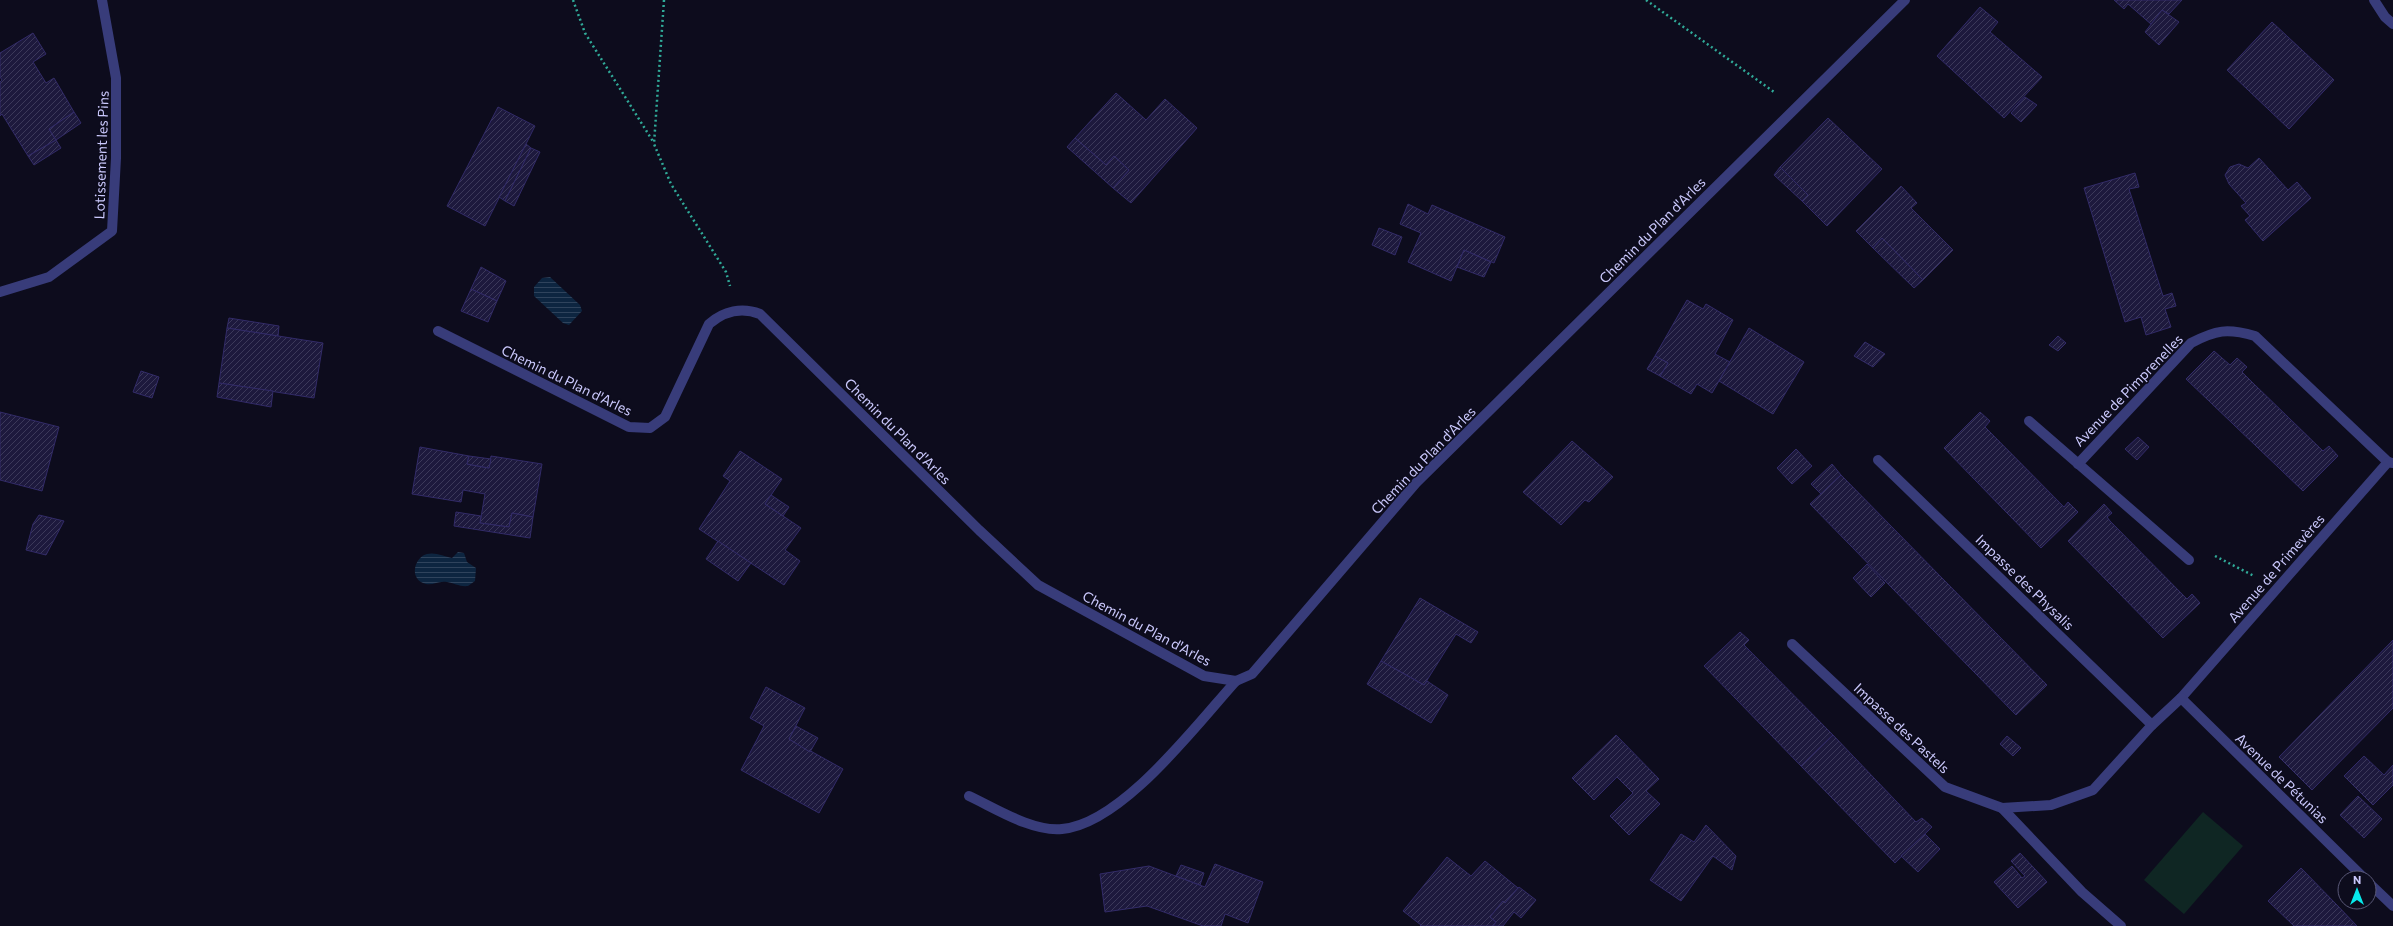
<svg xmlns="http://www.w3.org/2000/svg" width="2393" height="926" font-family="Commissioner,sans-serif">
  <defs>
    <pattern id="water-rules" width="6" height="5" patternUnits="userSpaceOnUse"><rect width="6" height="5" fill="#0d2540"/><path d="M0 2.5h6" fill="none" stroke="#2f435c"/></pattern>
    <pattern id="building-hatch" width="6" height="6" patternUnits="userSpaceOnUse"><rect width="6" height="6" fill="#1d193d"/><path d="M-1 1l2-2M0 6l6-6M5 7l2-2" fill="none" stroke="#3c395a"/></pattern>
  </defs>
  <rect width="100%" height="100%" fill="#0d0c1d"/>
  <polygon fill="#0f2623" points="2203,812 2243,846 2184,914 2144,880"/>
  <g fill="url(#water-rules)">
    <polygon points="550,277 580,305 582,311 569,325 563,323 534,296 534,287 542,278"/>
    <path d="M458 552 464 553 467 562 476 568 475 581 468 586C460 587 454 583 447 582 438 580 432 587 423 583 409 577 415 557 427 554 435 552 444 556 452 558Z"/>
  </g>
  <g fill="url(#building-hatch)" stroke="#322b68">
    <polygon points="2114,0 2182,0 2169,14 2162,10 2152,25 2128,4 2124,9"/>
    <polygon points="1980,7 1998,22 1990,32 2042,77 2004,118 1937,56"/>
    <polygon points="2162,10 2179,22 2159,45 2145,32"/>
    <polygon points="2272,22 2334,80 2289,129 2227,70"/>
    <polygon points="33,33 46,54 33,62 46,83 54,78 74,112 49,129 56,140 28,156 2,114 0,116 0,82 2,80 0,77 0,53"/>
    <polygon points="1116,93 1146,120 1165,99 1197,128 1131,203 1113,188 1129,170 1114,156 1106,165 1075,138"/>
    <polygon points="2025,97 2037,105 2021,122 2011,113"/>
    <polygon points="498,107 535,126 485,226 447,206"/>
    <polygon points="74,112 81,123 56,140 49,129"/>
    <polygon points="1828,118 1882,169 1827,226 1802,201 1808,195 1780,167"/>
    <polygon points="1075,138 1106,165 1114,156 1129,170 1113,188 1067,147"/>
    <polygon points="56,140 61,148 34,165 28,156"/>
    <polygon points="526,144 531,148 505,201 499,197"/>
    <polygon points="531,148 540,152 514,206 505,201"/>
    <polygon points="2259,158 2288,190 2297,182 2311,198 2263,241 2245,220 2250,216 2241,206 2246,203 2229,184 2225,175 2230,167 2239,164 2248,168"/>
    <polygon points="1780,167 1808,195 1802,201 1774,175"/>
    <polygon points="2135,173 2139,187 2129,189 2163,296 2172,293 2176,306 2165,309 2171,327 2146,335 2141,317 2125,322 2084,188"/>
    <polygon points="1901,186 1917,203 1911,208 1953,250 1923,280 1882,238 1873,248 1856,231"/>
    <polygon points="1408,204 1428,214 1432,205 1505,237 1494,263 1464,250 1451,281 1408,262 1421,233 1400,224"/>
    <polygon points="1379,228 1402,237 1395,255 1372,245"/>
    <polygon points="1882,238 1923,280 1914,288 1873,248"/>
    <polygon points="1464,250 1491,262 1484,277 1457,267"/>
    <polygon points="481,267 506,281 497,301 471,289"/>
    <polygon points="471,289 497,301 488,322 461,311"/>
    <polygon points="1687,300 1703,309 1706,304 1733,320 1715,354 1730,362 1712,393 1697,384 1691,394 1660,376 1668,363 1655,356"/>
    <polygon points="229,318 279,326 278,336 227,328"/>
    <polygon points="227,328 323,343 314,398 219,383"/>
    <polygon points="1749,328 1804,362 1773,414 1719,381"/>
    <polygon points="2058,336 2066,343 2058,351 2049,345"/>
    <polygon points="1865,342 1885,354 1873,367 1854,356"/>
    <polygon points="2214,351 2230,365 2237,358 2247,367 2242,372 2254,384 2323,451 2329,446 2338,456 2303,491 2186,379"/>
    <polygon points="1655,356 1668,363 1660,376 1647,369"/>
    <polygon points="141,371 159,377 152,398 133,392"/>
    <polygon points="219,383 273,391 271,407 217,397"/>
    <polygon points="0,412 59,427 42,491 0,480"/>
    <polygon points="1980,412 1990,421 1985,427 2064,507 2068,502 2078,512 2041,548 1944,448"/>
    <polygon points="2138,437 2149,447 2137,460 2125,449"/>
    <polygon points="1572,441 1613,477 1589,502 1585,500 1561,525 1523,492"/>
    <polygon points="420,447 469,456 467,464 489,468 491,456 542,464 533,517 512,513 509,527 480,523 485,494 463,490 461,502 412,494"/>
    <polygon points="1796,449 1812,466 1792,484 1777,468"/>
    <polygon points="740,451 782,479 765,504 801,528 785,550 800,561 784,585 699,529 730,481 723,476"/>
    <polygon points="469,456 491,459 489,468 467,464"/>
    <polygon points="1832,464 1841,475 1821,494 1811,484"/>
    <polygon points="1841,475 2047,685 2016,715 1810,504"/>
    <polygon points="771,495 789,507 783,516 765,504"/>
    <polygon points="2104,504 2112,513 2107,517 2110,521 2187,599 2192,594 2200,603 2163,638 2068,541"/>
    <polygon points="456,512 481,516 480,523 509,527 512,513 533,517 530,538 454,526"/>
    <polygon points="39,515 64,521 46,555 26,550 33,524"/>
    <polygon points="718,541 751,563 738,581 706,559"/>
    <polygon points="1867,564 1885,583 1871,597 1853,578"/>
    <polygon points="1420,598 1478,632 1471,643 1456,634 1424,685 1381,661"/>
    <polygon points="1740,632 1749,640 1744,645 1833,735 1801,766 1704,666"/>
    <polygon points="2393,640 2393,708 2312,790 2279,757"/>
    <polygon points="1381,661 1424,685 1427,681 1448,695 1431,723 1367,684"/>
    <polygon points="766,687 805,708 789,739 843,769 819,813 741,770 764,726 750,718"/>
    <polygon points="796,726 818,738 810,752 789,739"/>
    <polygon points="1616,735 1659,779 1646,791 1660,804 1629,835 1610,816 1633,793 1617,777 1594,800 1572,778"/>
    <polygon points="1833,735 1916,822 1922,818 1932,827 1895,863 1801,766"/>
    <polygon points="2007,736 2021,748 2013,756 2000,744"/>
    <polygon points="2364,756 2384,775 2393,765 2393,785 2373,805 2344,776"/>
    <polygon points="2358,796 2382,819 2364,838 2340,815"/>
    <polygon points="1706,825 1736,856 1732,870 1713,856 1681,901 1650,880 1681,834 1694,842"/>
    <polygon points="1925,834 1940,849 1918,872 1901,856"/>
    <polygon points="2020,853 2047,882 2018,908 1994,882 2012,866 2022,878 2025,876 2011,861"/>
    <polygon points="1447,857 1471,876 1485,861 1518,888 1505,903 1503,901 1490,917 1496,922 1493,926 1420,926 1421,925 1403,911"/>
    <polygon points="1215,864 1263,882 1248,923 1225,914 1221,926 1203,926 1147,906 1105,912 1100,874 1149,866 1205,887"/>
    <polygon points="1181,865 1204,873 1200,885 1176,876"/>
    <polygon points="2301,868 2336,904 2357,926 2294,926 2268,901"/>
    <polygon points="1519,887 1536,900 1521,918 1514,912 1503,926 1493,926 1496,922 1490,917 1503,901 1505,903"/>
  </g>
  <g fill="none" stroke-linecap="round" stroke-linejoin="round">
    <g stroke="#30aa98" stroke-width="2.5" stroke-dasharray="2 3" stroke-linecap="butt">
      <polyline points="573,0 585,33 654,143"/>
      <polyline points="664,0 654,144 671,184 726,272 730,286"/>
      <polyline points="1646,0 1774,92"/>
      <polyline points="2215,556 2254,576"/>
    </g>
    <g stroke="#383c7a" stroke-width="10">
      <polyline points="2374,0 2385,17 2393,24"/>
      <polyline points="0,292 49,277 112,231 116,158 116,78 102,0"/>
      <path d="M438 331 629 427 650 428 665 417 709 324C724 311 742 307 760 314L979 530 1038 585 1204 676 1236 681 1252 674 1416 483 1905 0"/>
      <polyline points="2029,421 2189,560"/>
      <polyline points="1878,460 2152,725"/>
      <path d="M2078 464 2191 343C2216 330 2227 328 2255 336L2388 462"/>
      <polyline points="1792,644 1945,787 2002,808 2051,805 2093,790 2152,725 2181,698 2388,462 2393,463"/>
      <polyline points="2181,698 2364,878"/>
      <path d="M969 796C995 808 1032 832 1062 829 1122 824 1197 724 1236 681"/>
      <polyline points="2002,808 2082,892 2121,926"/>
      <polyline points="2369,883 2393,906"/>
    </g>
  </g>
  <g text-anchor="middle" dominant-baseline="central" stroke-width="3" stroke-linejoin="round" paint-order="stroke">
    <g font-size="14" fill="#cbc9fd" stroke="#0d0c1d">
      <text transform="translate(101 155) rotate(-88)">Lotissement les Pins</text>
      <text transform="translate(1652 230) rotate(-45)">Chemin du Plan d'Arles</text>
      <text transform="translate(567 380) rotate(26)">Chemin du Plan d'Arles</text>
      <text transform="translate(2128 390) rotate(-46)">Avenue de Pimprenelles</text>
      <text transform="translate(898 431) rotate(45)">Chemin du Plan d'Arles</text>
      <text transform="translate(1423 460) rotate(-46)">Chemin du Plan d'Arles</text>
      <text transform="translate(2276 568) rotate(-49)">Avenue de Primevères</text>
      <text transform="translate(2025 582) rotate(44)">Impasse des Physalis</text>
      <text transform="translate(1147 628) rotate(28)">Chemin du Plan d'Arles</text>
      <text transform="translate(1902 728) rotate(43)">Impasse des Pastels</text>
      <text transform="translate(2282 778) rotate(44)">Avenue de Pétunias</text>
    </g>
  </g>
  <g transform="translate(2357 890)"><circle r="19" fill="#0d0c1d" stroke="#595877"/>
  <path d="M0-3L7 15L0 10L-7 15Z" fill="#07e9eb"/>
  <text y="-6" font-size="11" font-weight="bold" text-anchor="middle" fill="#cbc9fd">N</text>
  </g>
</svg>
